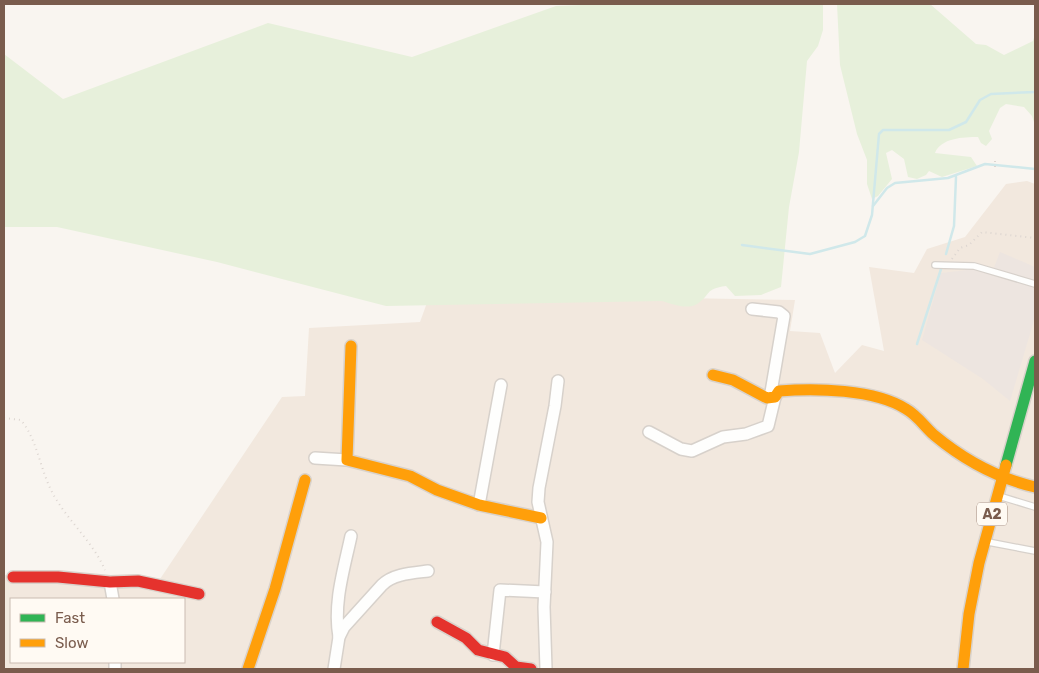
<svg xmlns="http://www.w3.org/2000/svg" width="1039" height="673" font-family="Rubik,sans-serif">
  <rect width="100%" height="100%" fill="#f9f5f0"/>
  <path fill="#f2e8de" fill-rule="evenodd" d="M1027 181 1035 184V669H4V575L160 579 282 397 305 396 309 328 420 322 428 300 626 297 795 300 790 331 820 333 835 373 862 345 884 351 869 267 914 273 927 249 965 237 1006 184ZM11 599H184V662H11Z"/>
  <polygon fill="#ede5e0" points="1000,252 1035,267 1035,317 1010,401 983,379 922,340 941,273 976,269 991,275"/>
  <g fill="#e7f0db">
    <path d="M607 4H823V30L818 46 807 61 799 152 789 207 781 287 761 295 735 296 726 286C704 289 712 294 697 304 687 310 672 304 662 301L386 306 217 262 57 227H4V54L63 99 268 23 412 57 556 6Z"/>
    <path d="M837 4H930L976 44 986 45 1004 55 1033 41 1035 34V125L1032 116 1024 107 1006 104 1000 108 989 131 992 139 986 146 981 143 978 137C963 137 941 138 935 153L971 157 977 166 942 177 929 171 926 175 917 179 908 177 904 159 892 150 886 153 892 179 878 196 872 199 867 184V160L857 134 840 65Z"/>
  </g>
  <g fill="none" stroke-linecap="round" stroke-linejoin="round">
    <g stroke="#d0e8ea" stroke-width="2.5">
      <polyline points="873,206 887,188 895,183 948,178 985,164 1035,169"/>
      <polyline points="742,245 810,254 855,242 865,236 872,215 879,134 883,130 949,130 966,122 980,100 991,94 1035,92"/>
      <polyline points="946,254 954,226 956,177"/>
      <polyline points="917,344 941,269"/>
    </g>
    <defs>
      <g id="lane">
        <polyline points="935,265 974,266 1035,284"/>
        <polyline points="999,496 1035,507"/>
        <polyline points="988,542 1035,551"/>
      </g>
      <g id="street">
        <polyline points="752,309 779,312 784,316 770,398"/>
        <polyline points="649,432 681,449 692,451 723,437 746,434 768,426 775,397"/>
        <polyline points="315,458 347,460"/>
        <polyline points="479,505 501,385"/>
        <polyline points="110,582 113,599"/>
        <path d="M339 637C333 603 344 569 351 536"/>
        <polyline points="493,655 500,590 545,592"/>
        <polyline points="115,662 115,669"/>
        <path d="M334 669 339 637 344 627 382 585C393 574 412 573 428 571"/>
        <polyline points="546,669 544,607 547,542 538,502 539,488 555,406 558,381"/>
      </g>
      <polyline id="fast" points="1006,465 1035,361"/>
      <g id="slow">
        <polyline points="351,346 347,460 410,476 437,490 479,505 541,518"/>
        <path d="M713 375 733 380 767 398 775 397 779 391C815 388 875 389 906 409 917 415 925 427 934 435 964 460 997 478 1035 487"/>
        <polyline points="248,669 275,589 305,480"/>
        <polyline points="963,669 969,614 979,563 1006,465"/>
      </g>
      <g id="jam">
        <polyline points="13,577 58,577 110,582 138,581 199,594"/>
        <polyline points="437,622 466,638 478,650 505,657 516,667 531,669"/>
      </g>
    </defs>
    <use href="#lane" stroke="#d7d1cb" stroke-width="8"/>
    <use href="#street" stroke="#d7d1cb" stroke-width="14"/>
    <use href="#fast" stroke="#d9d2cb" stroke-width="14"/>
    <use href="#slow" stroke="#d9d2cb" stroke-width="14"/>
    <use href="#jam" stroke="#d9d2cb" stroke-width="14"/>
    <g stroke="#dcd5d0" stroke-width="2" stroke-dasharray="1 4" stroke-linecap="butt">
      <polyline points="995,161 995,168"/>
      <polyline points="1035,172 1035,168"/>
      <polyline points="952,259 960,248 969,245 982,232 1035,238"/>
      <path d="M4 418 21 420C38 441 40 470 53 494 68 521 93 542 105 570"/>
    </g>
    <use href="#lane" stroke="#fefefd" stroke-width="5.5"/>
    <use href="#street" stroke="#fefefd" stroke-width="11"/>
    <use href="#fast" stroke="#30b455" stroke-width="11"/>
    <use href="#slow" stroke="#ff9f0a" stroke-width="11"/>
    <use href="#jam" stroke="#e5322d" stroke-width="11"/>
  </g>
  <g text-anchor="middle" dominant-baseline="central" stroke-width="4.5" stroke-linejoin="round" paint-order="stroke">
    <rect fill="#fffaf3" stroke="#a28b7f" stroke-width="1" x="977" y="502.5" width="30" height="23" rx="4"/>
    <g font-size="14" font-weight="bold" fill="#7a5c4d">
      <text x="992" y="514">A2</text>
    </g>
  </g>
  <rect width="1039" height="673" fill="none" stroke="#7a5c4d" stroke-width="10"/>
  <rect x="10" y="598" width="175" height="65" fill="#fffaf3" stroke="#cabbb1"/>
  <rect x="20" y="614" width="25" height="8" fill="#30b455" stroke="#cabbb1"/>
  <text x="55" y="623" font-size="15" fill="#7a5c4d">Fast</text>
  <rect x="20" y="639" width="25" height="8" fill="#ff9f0a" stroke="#cabbb1"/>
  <text x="55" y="648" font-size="15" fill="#7a5c4d">Slow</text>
</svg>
